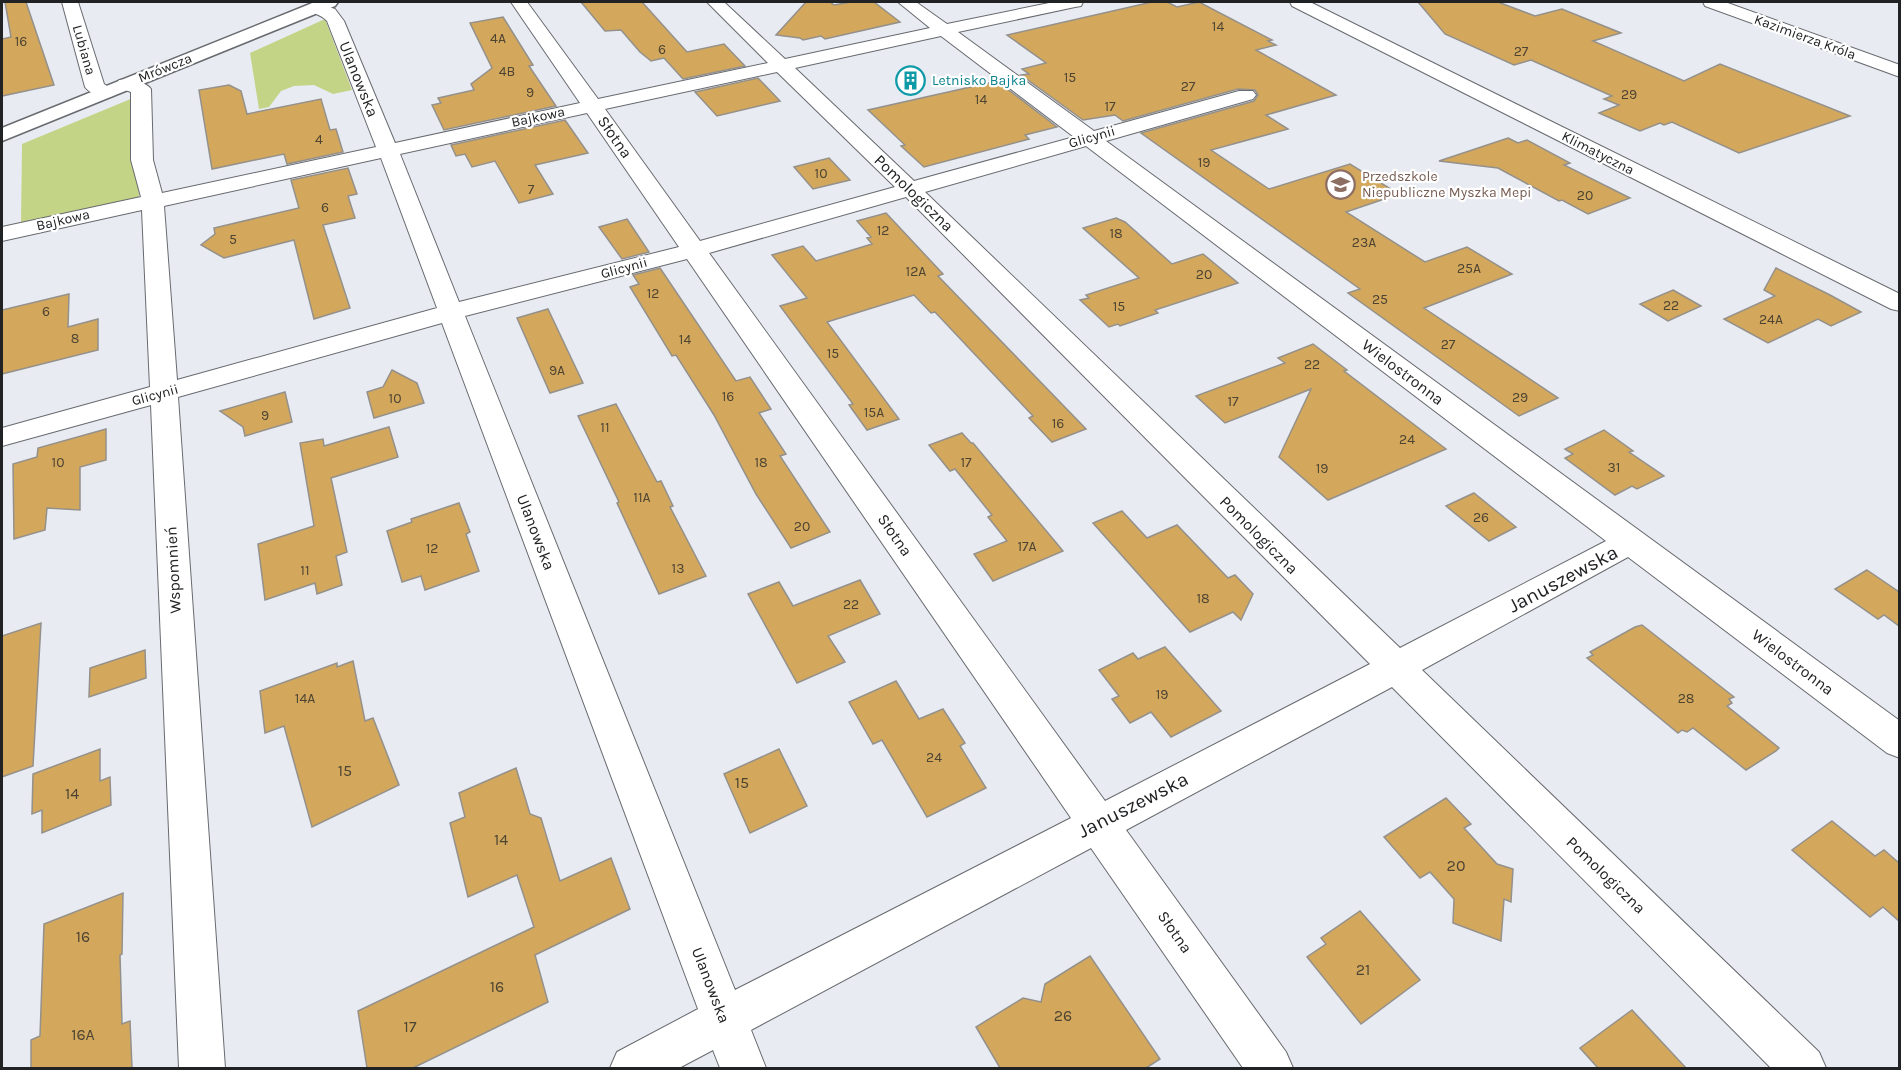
<svg xmlns="http://www.w3.org/2000/svg" width="1901" height="1070" font-family="Karla,sans-serif">
  <rect width="100%" height="100%" fill="#e8ebf1"/>
  <g fill="#c4d487">
    <polygon points="325,19 352,90 333,94 314,85 294,86 281,91 269,107 259,109 250,53"/>
    <polygon points="133,98 139,196 137,199 21,224 22,144"/>
  </g>
  <g fill="#d3a85d" stroke="#94908b" stroke-width="1.5">
    <polygon points="5,2 26,2 54,85 2,96 2,39 11,37"/>
    <polygon points="581,2 642,2 687,52 724,44 745,66 683,79 664,58 651,61 640,52 621,30 605,31"/>
    <polygon points="806,2 830,2 834,5 851,2 874,2 900,22 825,39 821,36 803,40 800,38 776,35"/>
    <polygon points="1152,2 1167,2 1177,7 1199,2 1272,40 1268,41 1276,45 1256,50 1336,95 1266,115 1288,129 1211,150 1269,189 1350,164 1399,194 1346,212 1425,262 1467,247 1512,274 1424,308 1558,398 1519,416 1348,293 1360,289 1141,133 1254,101 1258,95 1255,90 1238,89 1123,121 1115,115 1083,120 1021,75 1029,74 1022,69 1046,63 1007,35"/>
    <polygon points="1418,2 1498,2 1535,16 1562,9 1621,33 1593,41 1684,81 1720,64 1850,116 1739,153 1672,122 1664,125 1660,123 1640,131 1599,113 1619,105 1604,99 1612,96 1531,60 1514,65 1445,34"/>
    <polygon points="503,17 533,65 529,66 556,106 444,130 432,105 441,103 438,98 474,90 471,84 492,68 470,23"/>
    <polygon points="758,78 780,101 717,116 695,92"/>
    <polygon points="997,81 1057,127 1025,135 1029,139 924,167 901,146 905,145 868,110"/>
    <polygon points="229,85 241,91 247,114 321,99 330,130 336,129 343,152 287,164 284,154 212,169 199,90"/>
    <polygon points="565,120 588,153 535,165 553,194 519,203 495,161 472,167 465,154 456,156 451,145"/>
    <polygon points="1508,138 1518,143 1527,140 1570,163 1564,165 1630,198 1588,214 1562,200 1559,201 1498,168 1439,161"/>
    <polygon points="829,158 850,180 813,189 794,167"/>
    <polygon points="348,168 357,194 348,196 355,218 323,225 350,308 314,319 294,240 224,258 201,245 215,234 214,228 299,208 291,180"/>
    <polygon points="886,213 943,274 938,276 1086,429 1052,442 1029,418 1033,416 935,312 931,313 914,295 827,322 899,419 867,430 849,405 853,404 780,306 807,298 772,255 803,246 816,261 872,244 867,238 871,237 857,221"/>
    <polygon points="1116,218 1125,222 1172,264 1203,254 1238,283 1155,310 1158,313 1120,326 1118,324 1109,327 1080,300 1089,298 1086,295 1139,278 1083,228"/>
    <polygon points="627,219 649,252 622,259 599,227"/>
    <polygon points="660,268 736,381 750,377 771,409 759,413 786,454 780,456 830,532 791,548 756,494 714,415 676,355 672,356 630,287 639,284 633,275"/>
    <polygon points="1776,268 1830,295 1861,312 1831,326 1818,319 1768,343 1724,319 1775,296 1764,290"/>
    <polygon points="1673,290 1701,306 1668,321 1640,304"/>
    <polygon points="69,294 68,327 98,319 98,350 2,374 2,310"/>
    <polygon points="548,309 583,383 550,393 517,318"/>
    <polygon points="1313,344 1347,370 1344,371 1446,449 1328,500 1279,457 1311,389 1225,423 1196,396 1285,363 1278,358"/>
    <polygon points="392,370 417,383 424,403 374,418 367,392 383,387"/>
    <polygon points="285,392 292,422 245,436 243,427 220,411"/>
    <polygon points="616,404 657,482 661,481 673,506 670,507 706,576 659,594 617,503 619,502 578,416"/>
    <polygon points="389,427 398,457 331,478 347,552 336,556 342,585 317,594 315,583 265,600 258,544 314,526 300,443 323,439 324,446"/>
    <polygon points="106,429 106,460 80,467 80,510 47,508 45,530 14,539 13,464 37,457 38,448"/>
    <polygon points="1604,430 1633,451 1629,452 1664,476 1637,489 1632,486 1615,495 1565,458 1573,454 1565,449"/>
    <polygon points="962,433 971,443 973,443 1063,551 993,581 974,554 1007,541 988,517 992,515 955,469 950,471 929,445"/>
    <polygon points="1474,493 1516,527 1489,541 1446,506"/>
    <polygon points="459,503 470,532 466,534 479,571 425,590 421,576 402,582 387,531 412,522 411,519"/>
    <polygon points="1122,511 1147,538 1177,525 1228,578 1235,575 1253,594 1241,620 1233,612 1190,632 1093,523"/>
    <polygon points="1867,570 1899,592 1899,626 1884,615 1878,619 1835,589"/>
    <polygon points="860,580 880,614 828,636 845,662 797,683 748,594 779,582 793,606"/>
    <polygon points="41,623 33,766 2,777 2,636"/>
    <polygon points="1642,625 1734,697 1729,699 1732,703 1727,706 1779,748 1776,751 1746,770 1693,728 1687,732 1682,730 1678,733 1587,658 1593,655 1590,652 1635,627"/>
    <polygon points="1165,647 1221,711 1171,737 1151,712 1130,723 1112,699 1119,696 1099,670 1133,653 1138,659"/>
    <polygon points="145,650 146,678 89,697 90,668"/>
    <polygon points="353,661 365,721 373,718 399,785 312,827 284,726 265,733 260,691 337,663 337,667"/>
    <polygon points="896,681 919,719 943,709 965,743 960,746 986,788 927,817 882,740 873,744 849,702"/>
    <polygon points="100,749 100,781 110,777 111,805 42,833 42,810 32,814 33,774"/>
    <polygon points="779,749 807,806 750,833 724,774"/>
    <polygon points="516,768 530,814 541,818 560,881 611,858 630,909 535,955 548,1002 413,1068 367,1068 358,1011 534,927 517,875 468,897 450,823 465,817 459,793"/>
    <polygon points="1446,798 1471,824 1464,828 1497,864 1513,869 1511,902 1504,899 1501,941 1453,923 1454,899 1430,872 1420,878 1384,837"/>
    <polygon points="1832,821 1875,856 1884,850 1899,863 1899,921 1883,907 1870,917 1792,850"/>
    <polygon points="123,893 122,954 120,955 122,1024 130,1021 132,1068 31,1068 31,1040 40,1036 44,924"/>
    <polygon points="1360,911 1420,980 1361,1024 1307,957 1326,944 1321,938"/>
    <polygon points="1090,956 1160,1059 1146,1068 1000,1068 976,1027 1023,998 1041,1002 1045,984"/>
    <polygon points="1632,1010 1686,1068 1598,1068 1580,1048"/>
  </g>
  <g fill="none" stroke-linecap="round" stroke-linejoin="round">
    <defs>
      <g id="minor">
        <path d="M62 2H78L104 84 116 92 113 96C103 98 91 95 85 87Z"/>
        <path d="M314 2 335 9 344 21 395 143 580 103 511 2H527L598 99 768 63 707 2H724L785 59 930 28 898 2H916L947 24 1054 2H1083L1081 6 1075 7 958 32 1094 131 1239 91H1253L1256 95 1253 99 1106 141 1900 721V758L1887 753 1628 557 1422 670 1819 1052 1826 1068H1771L1392 687 1126 830 1286 1052 1293 1068H1243L1091 848 751 1030 766 1068H720L713 1050 679 1068H610L617 1052 698 1009 442 323 178 397 225 1068H179L151 405 2 446V428L150 387 142 210 2 241V227L141 197 131 160V92L119 88 117 84 119 80C129 78 145 81 151 89L153 160 162 193 376 147 327 21C321 14 311 14 306 7ZM941 36 1074 137 914 181 795 68ZM777 72 895 187 700 241 605 109ZM587 113 679 247 459 302 400 154ZM1086 146 1606 541 1400 648 925 192ZM381 158 437 308 177 380 164 206ZM906 197 1370 664 1105 801 709 253ZM687 259 1071 818 735 990 465 316Z"/>
        <polygon points="1290,2 1310,2 1900,294 1900,311 1891,309 1292,6"/>
        <polygon points="1703,2 1725,2 1900,65 1900,77 1705,6"/>
      </g>
      <polygon id="tertiary" points="315,2 338,2 335,6 2,141 2,128"/>
    </defs>
    <use href="#minor" stroke="#676a6f" stroke-width="2"/>
    <use href="#tertiary" stroke="#676a6f" stroke-width="3"/>
    <use href="#minor" fill="#fff" fill-rule="evenodd"/>
    <use href="#tertiary" fill="#fff" fill-rule="evenodd"/>
  </g>
  <defs>
    <symbol id="building-ring" viewBox="-11 -11 22 22"><circle r="9.5" fill="#fff" stroke="#0f9aa8" stroke-width="1.5"/><path d="M-4-6H4V6H1V3H-1V6H-4ZM-2.5-4.3h1.7v1.8h-1.7ZM.8-4.3h1.7v1.8H.8ZM-2.5-1h1.7V.8h-1.7ZM.8-1h1.7V.8H.8Z" fill="#0f9aa8"/></symbol>
    <symbol id="school-ring" viewBox="-11 -11 22 22"><circle r="9.5" fill="#fff" stroke="#8d6e63" stroke-width="1.5"/><path d="M0-5L7-2L0 1L-7-2ZM-4 1L0 2.5L4 1V4Q0 6-4 4Z" fill="#8d6e63"/></symbol>
  </defs>
  <g fill-rule="evenodd">
    <use href="#building-ring" x="894" y="64" width="33" height="33"/>
    <use href="#school-ring" x="1324" y="168" width="33" height="33"/>
  </g>
  <g text-anchor="middle" dominant-baseline="central" stroke-width="4.5" stroke-linejoin="round" paint-order="stroke">
    <g font-size="14" fill="#4e4432">
      <text x="1218" y="26">14</text>
      <text x="498" y="38">4A</text>
      <text x="21" y="41">16</text>
      <text x="662" y="49">6</text>
      <text x="1521" y="51">27</text>
      <text x="507" y="71">4B</text>
      <text x="1070" y="77">15</text>
      <text x="1188" y="86">27</text>
      <text x="530" y="92">9</text>
      <text x="1629" y="94">29</text>
      <text x="981" y="99">14</text>
      <text x="1110" y="106">17</text>
      <text x="319" y="139">4</text>
      <text x="1204" y="162">19</text>
      <text x="821" y="173">10</text>
      <text x="531" y="189">7</text>
      <text x="1585" y="195">20</text>
      <text x="325" y="207">6</text>
      <text x="883" y="230">12</text>
      <text x="1116" y="233">18</text>
      <text x="233" y="239">5</text>
      <text x="1364" y="242">23A</text>
      <text x="1469" y="268">25A</text>
      <text x="916" y="271">12A</text>
      <text x="1204" y="274">20</text>
      <text x="653" y="293">12</text>
      <text x="1380" y="299">25</text>
      <text x="1671" y="305">22</text>
      <text x="1119" y="306">15</text>
      <text x="46" y="311">6</text>
      <text x="1771" y="319">24A</text>
      <text x="75" y="338">8</text>
      <text x="685" y="339">14</text>
      <text x="1448" y="344">27</text>
      <text x="833" y="353">15</text>
      <text x="1312" y="364">22</text>
      <text x="557" y="370">9A</text>
      <text x="728" y="396">16</text>
      <text x="1520" y="397">29</text>
      <text x="395" y="398">10</text>
      <text x="1233" y="401">17</text>
      <text x="874" y="412">15A</text>
      <text x="265" y="415">9</text>
      <text x="1058" y="423">16</text>
      <text x="605" y="427">11</text>
      <text x="1407" y="439">24</text>
      <text x="58" y="462">10</text>
      <text x="761" y="462">18</text>
      <text x="966" y="462">17</text>
      <text x="1614" y="467">31</text>
      <text x="1322" y="468">19</text>
      <text x="642" y="497">11A</text>
      <text x="1481" y="517">26</text>
      <text x="802" y="526">20</text>
      <text x="1027" y="546">17A</text>
      <text x="432" y="548">12</text>
      <text x="678" y="568">13</text>
      <text x="305" y="570">11</text>
      <text x="1203" y="598">18</text>
      <text x="851" y="604">22</text>
      <text x="1162" y="694">19</text>
      <text x="305" y="698">14A</text>
      <text x="1686" y="698">28</text>
      <text x="934" y="757">24</text>
    </g>
    <g font-size="14" fill="#212224" stroke="#fff">
      <text transform="translate(1805 37) rotate(20)">Kazimierza Króla</text>
      <text transform="translate(84 50) rotate(74)">Lubiana</text>
      <text transform="translate(165 68) rotate(-22)">Mrówcza</text>
      <text transform="translate(538 117) rotate(-12)">Bajkowa</text>
      <text transform="translate(1092 137) rotate(-16)">Glicynii</text>
      <text transform="translate(1598 153) rotate(27)">Klimatyczna</text>
      <text transform="translate(63 220) rotate(-13)">Bajkowa</text>
      <text transform="translate(624 268) rotate(-15)">Glicynii</text>
      <text transform="translate(155 395) rotate(-15)">Glicynii</text>
    </g>
    <g font-size="14" fill="#0d838f" stroke="#fff" text-anchor="start">
      <text x="932" y="80">Letnisko Bajka</text>
    </g>
    <g font-size="14" fill="#785e54" stroke="#fff" text-anchor="start">
      <text x="1362" y="176">Przedszkole<tspan x="1362" dy="16">Niepubliczne Myszka Mepi</tspan></text>
    </g>
    <g font-size="16" fill="#212224" stroke="#fff">
      <text transform="translate(359 79) rotate(68)">Ulanowska</text>
      <text transform="translate(615 137) rotate(55)">Słotna</text>
      <text transform="translate(914 193) rotate(44)">Pomologiczna</text>
      <text transform="translate(1403 372) rotate(37)">Wielostronna</text>
      <text transform="translate(536 532) rotate(69)">Ulanowska</text>
      <text transform="translate(895 535) rotate(55)">Słotna</text>
      <text transform="translate(1259 535) rotate(45)">Pomologiczna</text>
      <text transform="translate(173 570) rotate(-93)">Wspomnień</text>
      <text transform="translate(1793 662) rotate(37)">Wielostronna</text>
      <text transform="translate(1606 875) rotate(44)">Pomologiczna</text>
      <text transform="translate(1175 932) rotate(55)">Słotna</text>
      <text transform="translate(711 985) rotate(69)">Ulanowska</text>
    </g>
    <g font-size="16" fill="#4e4432">
      <text x="345" y="770">15</text>
      <text x="742" y="782">15</text>
      <text x="72" y="793">14</text>
      <text x="501" y="839">14</text>
      <text x="1456" y="865">20</text>
      <text x="83" y="936">16</text>
      <text x="1363" y="969">21</text>
      <text x="497" y="986">16</text>
      <text x="1063" y="1015">26</text>
      <text x="410" y="1026">17</text>
      <text x="83" y="1034">16A</text>
    </g>
    <g font-size="20" fill="#212224" stroke="#fff">
      <text transform="translate(1563 579) rotate(-28)">Januszewska</text>
      <text transform="translate(1133 805) rotate(-27)">Januszewska</text>
    </g>
  </g>
  <rect width="1901" height="1070" fill="none" stroke="#212224" stroke-width="6"/>
</svg>
